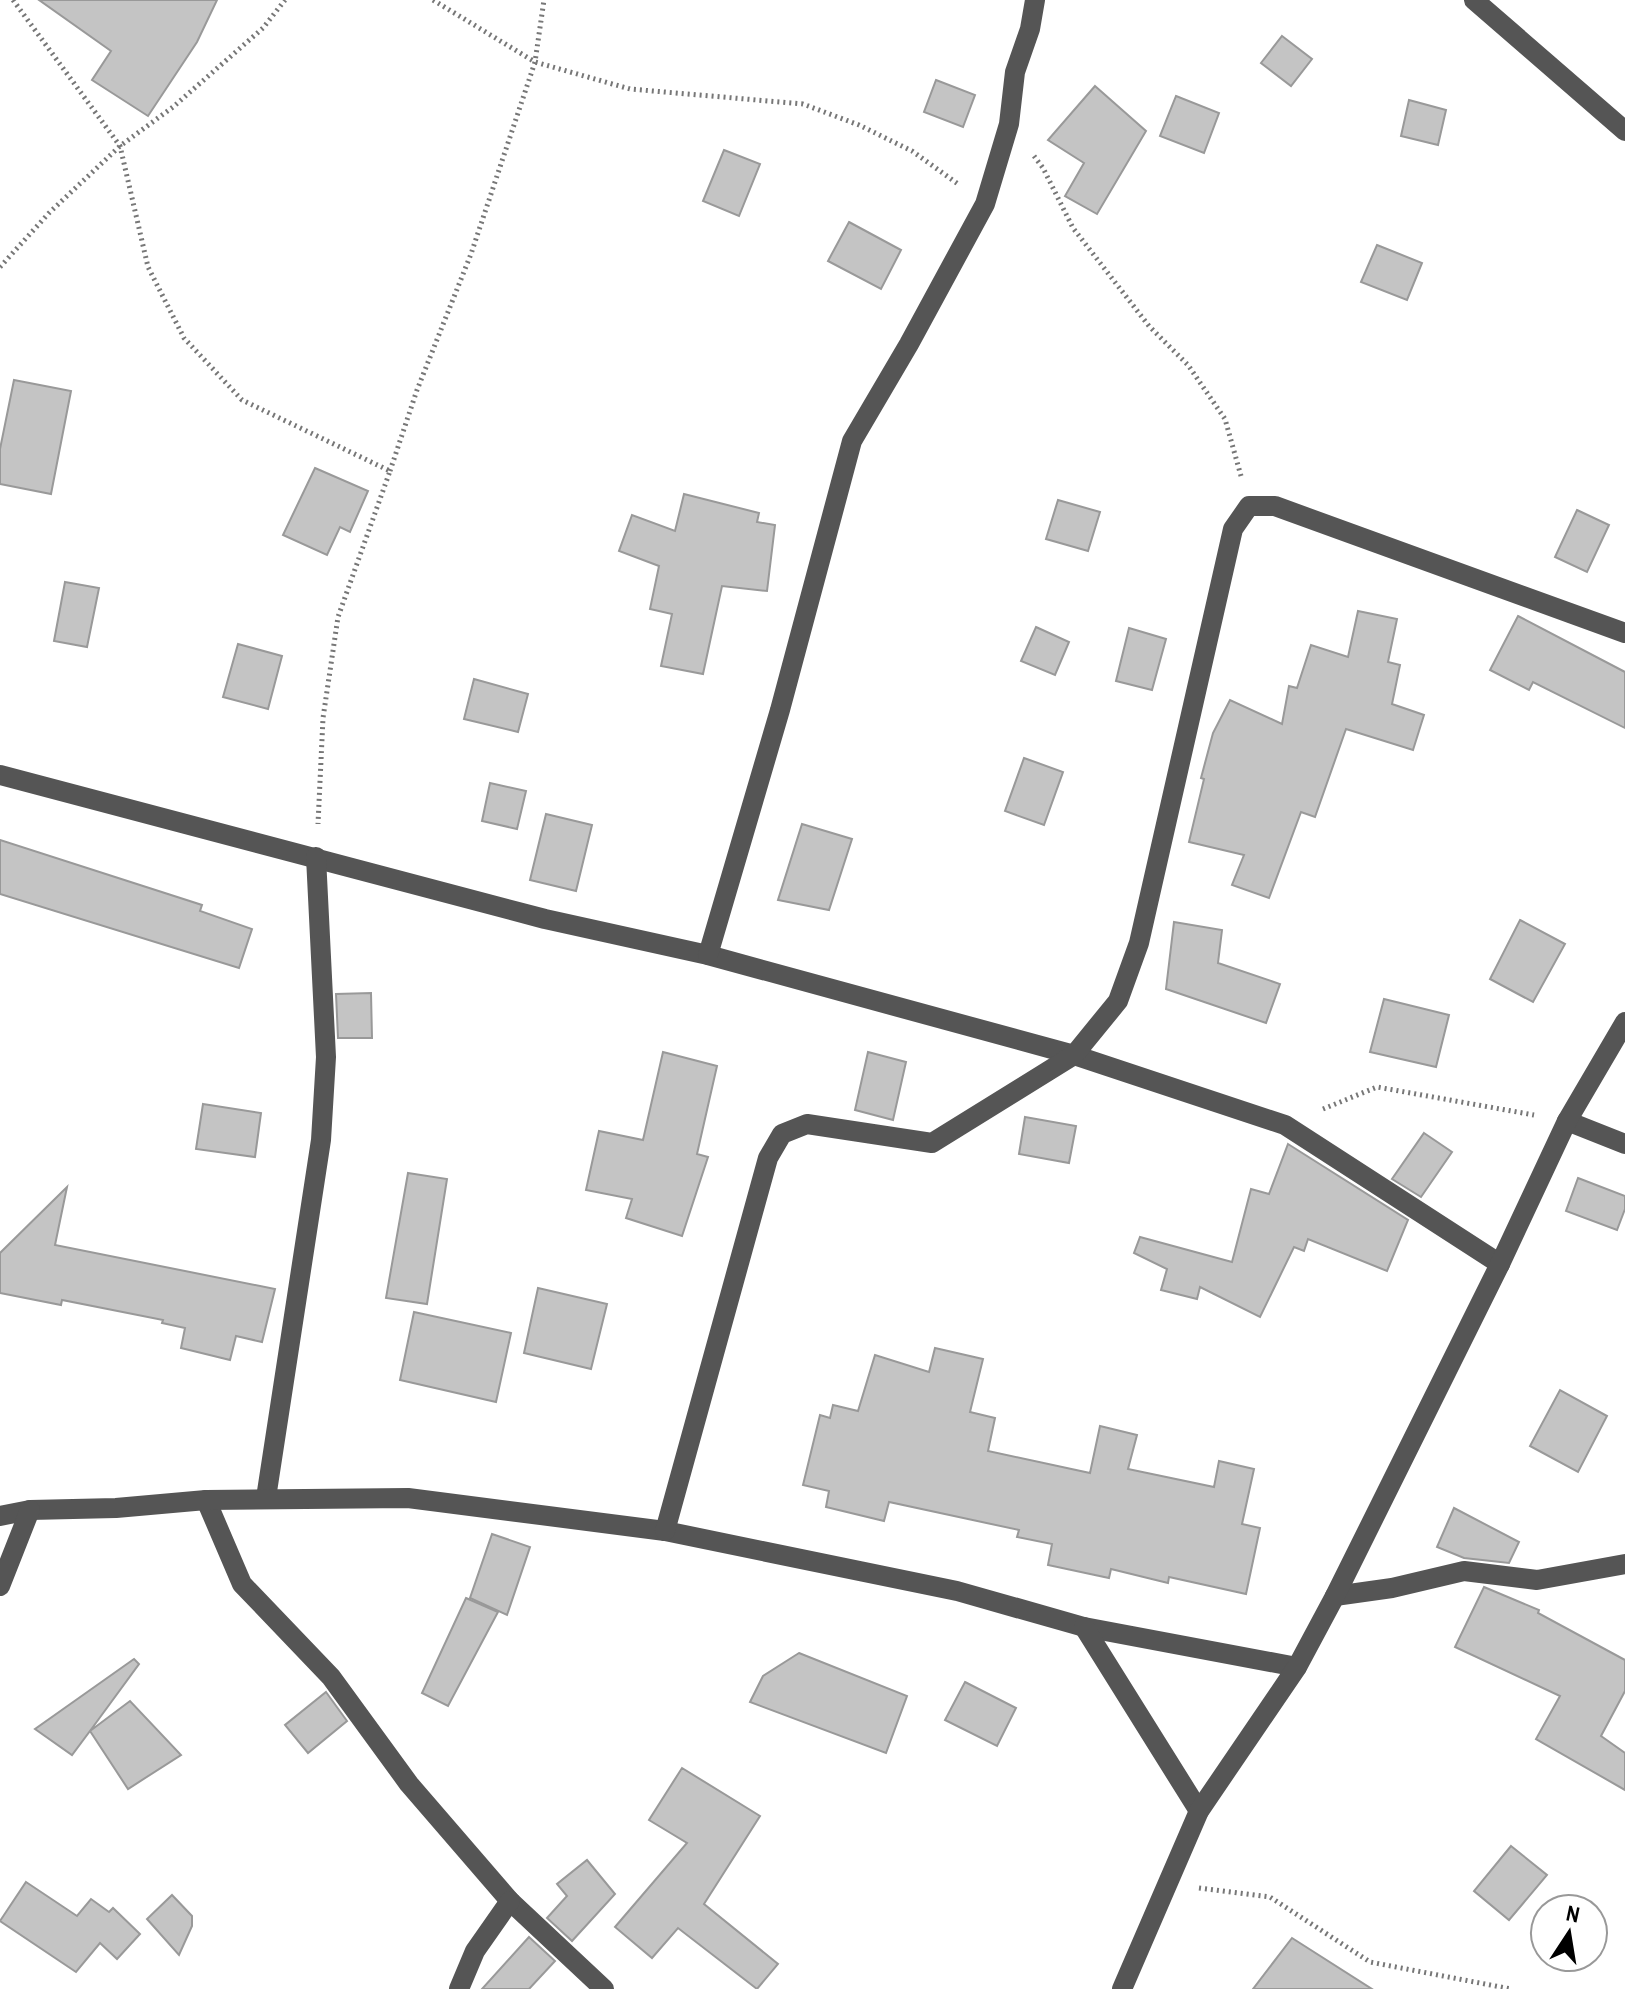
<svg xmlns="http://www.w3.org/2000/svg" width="1625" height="1989" font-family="'Archivo Narrow',sans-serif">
  <rect width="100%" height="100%" fill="#fff"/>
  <g fill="#c4c4c4" stroke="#999" stroke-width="2">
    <polygon points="39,0 217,0 197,42 148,116 92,80 111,51"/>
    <polygon points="1282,36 1312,59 1291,86 1261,63"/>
    <polygon points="936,80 975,95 963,127 924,112"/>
    <polygon points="1095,86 1146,131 1097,214 1065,196 1084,163 1048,140"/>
    <polygon points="1176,96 1219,113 1204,153 1160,136"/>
    <polygon points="1409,100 1446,110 1438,145 1401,136"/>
    <polygon points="724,150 760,164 739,216 703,201"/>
    <polygon points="849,222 901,250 881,289 828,261"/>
    <polygon points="1377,245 1422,263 1407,300 1361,282"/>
    <polygon points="14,380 71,391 51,494 0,484 0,449"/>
    <polygon points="315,468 368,491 350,532 340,527 327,555 283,535"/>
    <polygon points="684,494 759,513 757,522 775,525 767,591 722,586 703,674 661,666 672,614 650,609 659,566 619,551 632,515 675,531"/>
    <polygon points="1058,500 1100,512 1088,551 1046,539"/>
    <polygon points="1577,510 1609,525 1587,572 1555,557"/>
    <polygon points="65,582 99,588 87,647 54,641"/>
    <polygon points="1358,611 1397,619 1388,662 1400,665 1392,704 1424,715 1413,750 1346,729 1315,817 1301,812 1269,898 1232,885 1244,855 1189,842 1204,779 1201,778 1213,733 1230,700 1282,724 1289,686 1297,688 1311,645 1348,657"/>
    <polygon points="1518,616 1625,672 1625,728 1533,682 1529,690 1490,670"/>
    <polygon points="1036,627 1069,642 1055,675 1021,661"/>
    <polygon points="1129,628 1166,639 1152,690 1116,681"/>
    <polygon points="238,644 282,656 268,709 223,697"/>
    <polygon points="474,679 528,694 518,732 464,719"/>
    <polygon points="1024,758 1063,772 1044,825 1005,811"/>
    <polygon points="490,783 526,791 517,829 482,821"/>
    <polygon points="546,814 592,825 576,891 530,880"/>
    <polygon points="802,824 852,839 829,910 778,900"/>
    <polygon points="0,840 202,905 200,911 252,929 239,968 0,894"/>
    <polygon points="1520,920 1565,944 1533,1002 1490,979"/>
    <polygon points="1174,922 1222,930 1218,963 1280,984 1266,1023 1166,989"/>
    <polygon points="371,993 372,1038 338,1038 336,994"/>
    <polygon points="1384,999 1449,1015 1436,1067 1370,1052"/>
    <polygon points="663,1052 717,1066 697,1154 708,1157 682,1236 626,1218 632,1199 586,1190 599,1131 643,1140"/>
    <polygon points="868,1052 906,1062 893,1120 855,1110"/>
    <polygon points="203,1104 261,1113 255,1157 196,1149"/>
    <polygon points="1025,1117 1076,1126 1069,1163 1019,1154"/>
    <polygon points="1424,1133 1452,1152 1421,1197 1392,1179"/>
    <polygon points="1288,1144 1408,1220 1387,1271 1308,1239 1304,1251 1294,1247 1260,1317 1200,1287 1197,1299 1161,1290 1167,1269 1134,1253 1140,1237 1232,1262 1251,1189 1269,1194"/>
    <polygon points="408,1173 447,1179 427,1304 386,1298"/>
    <polygon points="1578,1178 1625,1196 1625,1209 1617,1230 1566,1211"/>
    <polygon points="67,1187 55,1245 275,1289 262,1342 236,1336 230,1360 181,1348 185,1328 162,1323 163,1320 62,1300 61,1305 0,1293 0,1253"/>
    <polygon points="538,1288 607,1304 591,1369 524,1353"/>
    <polygon points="414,1312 511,1333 496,1402 400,1380"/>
    <polygon points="935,1348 983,1359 970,1412 995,1418 988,1451 1090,1473 1100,1426 1137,1435 1128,1469 1214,1487 1219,1461 1254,1469 1242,1524 1260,1528 1246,1594 1169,1577 1168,1583 1111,1569 1109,1578 1048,1565 1052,1544 1017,1537 1019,1530 889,1502 884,1521 826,1507 829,1491 803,1485 820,1415 830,1418 833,1405 858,1411 875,1355 929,1372"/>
    <polygon points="1560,1390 1607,1416 1578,1472 1530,1446"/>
    <polygon points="1454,1508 1519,1542 1509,1563 1464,1558 1437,1547"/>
    <polygon points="492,1534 530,1547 507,1615 470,1598"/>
    <polygon points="1484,1587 1539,1610 1538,1613 1625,1660 1625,1691 1601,1736 1625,1753 1625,1790 1536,1739 1560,1696 1455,1647"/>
    <polygon points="466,1598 498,1612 448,1706 422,1693"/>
    <polygon points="799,1653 907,1696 886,1753 750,1702 763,1676"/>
    <polygon points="134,1659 139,1664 90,1731 130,1701 181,1755 128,1789 90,1731 72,1755 35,1729"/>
    <polygon points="965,1682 1016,1708 997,1746 945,1720"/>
    <polygon points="326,1692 347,1721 308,1753 285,1725"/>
    <polygon points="682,1768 760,1816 704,1904 778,1964 757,1989 678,1928 652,1958 615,1927 687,1843 649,1820"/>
    <polygon points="1511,1846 1547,1875 1509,1920 1474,1891"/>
    <polygon points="587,1860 615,1894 572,1941 547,1918 567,1896 557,1884"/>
    <polygon points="26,1882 77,1916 91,1899 109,1912 113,1908 140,1934 117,1959 100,1943 76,1972 0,1921"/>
    <polygon points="172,1895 192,1916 192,1926 179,1955 147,1919"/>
    <polygon points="529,1937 555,1961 529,1989 482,1989"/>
    <polygon points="1292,1938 1372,1989 1253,1989"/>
  </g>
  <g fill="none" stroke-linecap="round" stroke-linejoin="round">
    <g stroke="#777" stroke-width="5" stroke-dasharray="2 4" stroke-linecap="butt">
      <polyline points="13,0 120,146 148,267 184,338 242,400 390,471 338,617 323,718 318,824"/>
      <polyline points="433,0 535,62 630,89 803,104 859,125 912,151 958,184"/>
      <polyline points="1034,156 1043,168 1073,228 1149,326 1188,365 1225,419 1241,476"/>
      <polyline points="0,267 49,213 120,146 173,107 263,28 285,0"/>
      <polyline points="390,471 417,390 471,254 535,62 544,0"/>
      <polyline points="1323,1109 1377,1087 1534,1115"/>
      <polyline points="1199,1888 1270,1897 1370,1962 1511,1989"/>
    </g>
    <g stroke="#555" stroke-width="20">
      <polyline points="1474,0 1625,131"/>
      <polyline points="0,775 545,919 708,955 1074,1055 1285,1125 1500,1264"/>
      <polyline points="708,955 780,710 852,441 909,344 985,204 1009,124 1015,72 1030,29 1035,0"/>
      <polyline points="1567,1121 1625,1144"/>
      <polyline points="266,1498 321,1140 326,1057 316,857"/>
      <polyline points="206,1500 242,1584 331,1677 409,1784 510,1901 604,1989"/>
      <polyline points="0,1516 30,1510 116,1508 206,1500 408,1498 665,1531 957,1591 1084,1627 1297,1667"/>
      <polyline points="665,1531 768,1158 782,1134 807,1124 932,1143 1074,1055 1118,1001 1139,943 1233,529 1249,506 1275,506 1625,633"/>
      <polyline points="0,1586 30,1510"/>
      <polyline points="1335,1596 1392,1588 1464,1571 1537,1580 1625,1564"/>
      <polyline points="1084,1627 1199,1811"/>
      <polyline points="459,1989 475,1951 510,1901"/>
      <polyline points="1122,1989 1199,1811 1297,1667 1335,1596 1500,1264 1567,1121 1625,1022"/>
    </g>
  </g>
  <g transform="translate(1569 1933) rotate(12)"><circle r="38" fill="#ffffff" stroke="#999999" stroke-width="2"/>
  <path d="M0-6L14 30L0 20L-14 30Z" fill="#000000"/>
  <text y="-12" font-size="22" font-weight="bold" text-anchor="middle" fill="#000000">N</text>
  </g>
</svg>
